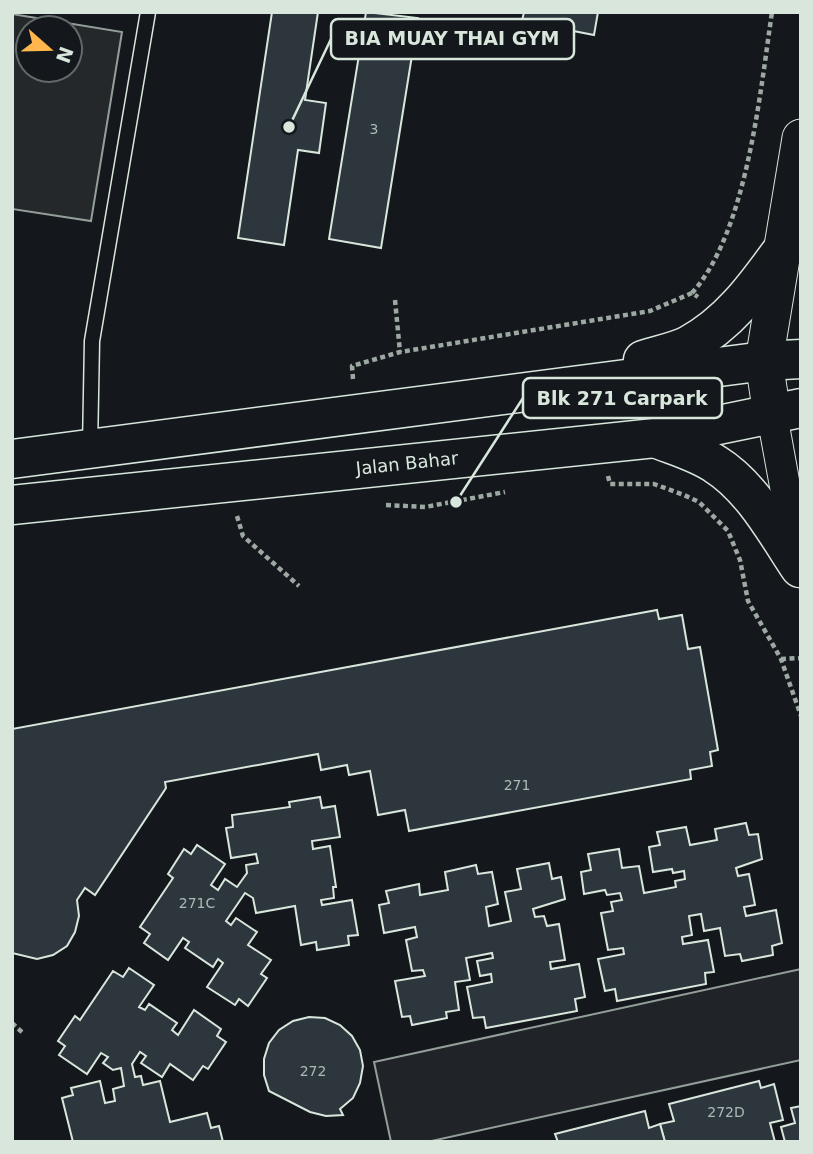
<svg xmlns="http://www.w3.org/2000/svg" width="813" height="1154" font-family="'DejaVu Sans',sans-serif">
  <rect width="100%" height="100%" fill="#14181c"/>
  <polygon fill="#202428" stroke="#939e99" stroke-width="2" points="801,969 801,1060 427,1142 391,1142 374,1062"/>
  <path fill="#24282b" stroke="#939e99" stroke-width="2" fill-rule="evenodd" d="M12 14 122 32 91 221 12 209ZM28 28H70V70H28Z"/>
  <g fill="#2c363c" stroke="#d8e6dc" stroke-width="2">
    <polygon points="272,12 318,12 305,100 326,103 319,153 298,150 284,245 238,238"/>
    <polygon points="366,12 418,18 381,248 329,239"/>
    <polygon points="524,12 598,12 594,35 522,21"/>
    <polygon points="657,610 659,619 682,615 688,649 700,647 718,750 710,752 712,766 690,770 691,779 409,831 405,810 378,815 370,771 349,775 347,765 321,770 318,754 165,782 166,788 95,895 85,888 77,900 79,916 75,932 67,946 53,955 37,959 12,953 12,729"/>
    <polygon points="320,797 322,808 335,806 340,837 312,841 313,849 330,846 336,887 333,887 334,898 321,900 322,905 352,900 358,935 348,936 349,945 317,950 316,942 301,945 295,906 256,913 253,898 245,893 226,921 231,925 236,918 257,932 248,945 271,960 261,974 267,978 248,1006 239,999 235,1005 207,987 223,963 218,959 213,967 185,948 189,942 183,938 168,960 144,943 150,934 140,927 173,878 168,874 184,849 191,854 197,845 225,864 211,885 218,890 225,879 237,887 247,873 246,865 258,863 256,854 231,858 226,828 233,827 232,815 290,807 289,802"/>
    <polygon points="746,823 749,835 758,834 762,859 736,868 738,876 749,874 755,905 744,907 746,916 776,910 782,943 772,946 773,955 742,961 740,954 725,956 720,928 704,931 701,914 689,916 692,935 682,937 683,944 708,940 714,972 705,973 706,984 617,1001 615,989 605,991 598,959 624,954 623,948 608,950 601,913 613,911 611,902 622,900 620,893 607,895 605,890 584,894 581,872 591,870 588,854 619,849 622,868 639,866 644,893 676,887 675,881 685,879 684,871 673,873 672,869 653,872 649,847 660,845 657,832 686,827 690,845 717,840 715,829"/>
    <polygon points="549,863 552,879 561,877 565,899 533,909 535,917 544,916 547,926 559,924 565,960 550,962 551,969 579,964 585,997 575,999 577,1011 486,1028 484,1017 473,1018 467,987 492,982 491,974 480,976 477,961 493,958 492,953 466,958 470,980 455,982 459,1010 446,1012 447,1018 412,1025 410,1016 402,1017 395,981 425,976 423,970 412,971 406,940 417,937 415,927 384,933 379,905 389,903 386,891 419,884 420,895 448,890 445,872 476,865 478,874 492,872 498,904 486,907 489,926 511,921 505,892 521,889 517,869"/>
    <polygon points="129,968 154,985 139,1007 145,1010 149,1004 177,1023 172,1030 178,1035 194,1010 221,1029 217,1036 226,1042 208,1069 203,1066 193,1080 170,1064 162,1077 141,1063 146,1056 140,1052 132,1064 135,1077 141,1076 143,1085 160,1081 170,1122 207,1113 211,1128 219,1126 223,1142 73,1142 62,1098 73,1095 71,1088 100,1081 105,1103 115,1101 113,1089 124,1086 121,1068 113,1070 103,1063 108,1057 101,1053 87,1074 59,1055 65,1046 58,1041 75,1016 80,1020 113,971 123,977"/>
    <polygon points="309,1017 325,1018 340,1025 352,1036 360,1050 363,1066 360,1083 353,1098 340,1109 343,1115 326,1116 310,1112 269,1091 264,1075 264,1059 269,1043 279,1030 293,1021"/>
    <polygon points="759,1081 761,1088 774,1084 783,1120 770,1123 775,1142 665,1142 660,1124 674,1121 669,1104"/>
    <polygon points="801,1106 801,1142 785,1142 781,1127 795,1123 791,1108"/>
    <polygon points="645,1111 649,1128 660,1124 665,1142 558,1142 555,1134"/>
  </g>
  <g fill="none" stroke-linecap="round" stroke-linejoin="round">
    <defs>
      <polyline id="service" points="90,447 92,341 148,12"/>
      <polyline id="minor" points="772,415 798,557"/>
      <polyline id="tertiary" points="772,415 764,361 801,138"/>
      <g id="primary">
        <path d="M643 360C658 355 675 352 689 345 730 323 756 286 783 249"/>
        <path d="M655 438C675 446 697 452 715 464 752 487 776 532 800 568"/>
        <polyline points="12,459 764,361 801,359"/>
        <polyline points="12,505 655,438 801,408"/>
      </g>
    </defs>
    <use href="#service" stroke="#d8e6dc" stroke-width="17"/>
    <use href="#minor" stroke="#d8e6dc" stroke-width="32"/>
    <use href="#tertiary" stroke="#d8e6dc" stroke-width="39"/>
    <use href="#primary" stroke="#d8e6dc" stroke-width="41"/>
    <g stroke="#9da8a2" stroke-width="4.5" stroke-dasharray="5 3.5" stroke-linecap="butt">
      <path d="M692 293C747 232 760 93 772 12"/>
      <polyline points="395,300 400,352"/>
      <polyline points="353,379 352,366 400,352 650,311 692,293 698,297"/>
      <polyline points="608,476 610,484 654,484 684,495 699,502 728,531 740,560 748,601 781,659 801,716"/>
      <polyline points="386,505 425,507 505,492"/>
      <polyline points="237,516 243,536 299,586"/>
      <polyline points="781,659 801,658"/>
      <polyline points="12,1023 24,1034"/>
    </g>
    <use href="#service" stroke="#14181c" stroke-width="14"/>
    <use href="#minor" stroke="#14181c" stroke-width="30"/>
    <use href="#tertiary" stroke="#14181c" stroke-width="37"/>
    <use href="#primary" stroke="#14181c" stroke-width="38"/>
  </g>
  <g text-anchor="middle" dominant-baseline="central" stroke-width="5" stroke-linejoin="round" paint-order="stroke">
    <g font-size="14" fill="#adbab4">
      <text x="374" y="129">3</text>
      <text x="517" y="785">271</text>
      <text x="197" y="903">271C</text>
      <text x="313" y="1071">272</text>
      <text x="726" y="1112">272D</text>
    </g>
    <g font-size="18" fill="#d8e6dc" stroke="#14181c">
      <text transform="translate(407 463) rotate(-6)">Jalan Bahar</text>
    </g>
  </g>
  <path fill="none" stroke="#d8e6dc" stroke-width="2.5" d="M289 127L331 39M456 502L523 398"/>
  <g fill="#d8e6dc" stroke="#14181c" stroke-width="2.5">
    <circle cx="289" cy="127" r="7"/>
    <circle cx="456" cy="502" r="7"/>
  </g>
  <g fill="#14181c" stroke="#d8e6dc" stroke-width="2.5">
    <rect x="331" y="19" width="243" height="40" rx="7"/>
    <rect x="523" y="378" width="199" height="40" rx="7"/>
  </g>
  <g font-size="19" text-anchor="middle" font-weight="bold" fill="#d8e6dc">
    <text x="452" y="45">BIA MUAY THAI GYM</text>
    <text x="622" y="405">Blk 271 Carpark</text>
  </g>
  <rect width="813" height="1154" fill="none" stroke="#d8e6dc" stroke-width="28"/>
  <g transform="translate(49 49) rotate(110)"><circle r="33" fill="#14181c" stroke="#626a69" stroke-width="2"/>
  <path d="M0-5L12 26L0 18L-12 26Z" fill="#ffb74d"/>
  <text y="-10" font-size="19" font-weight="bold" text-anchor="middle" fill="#d8e6dc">N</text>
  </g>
</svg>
